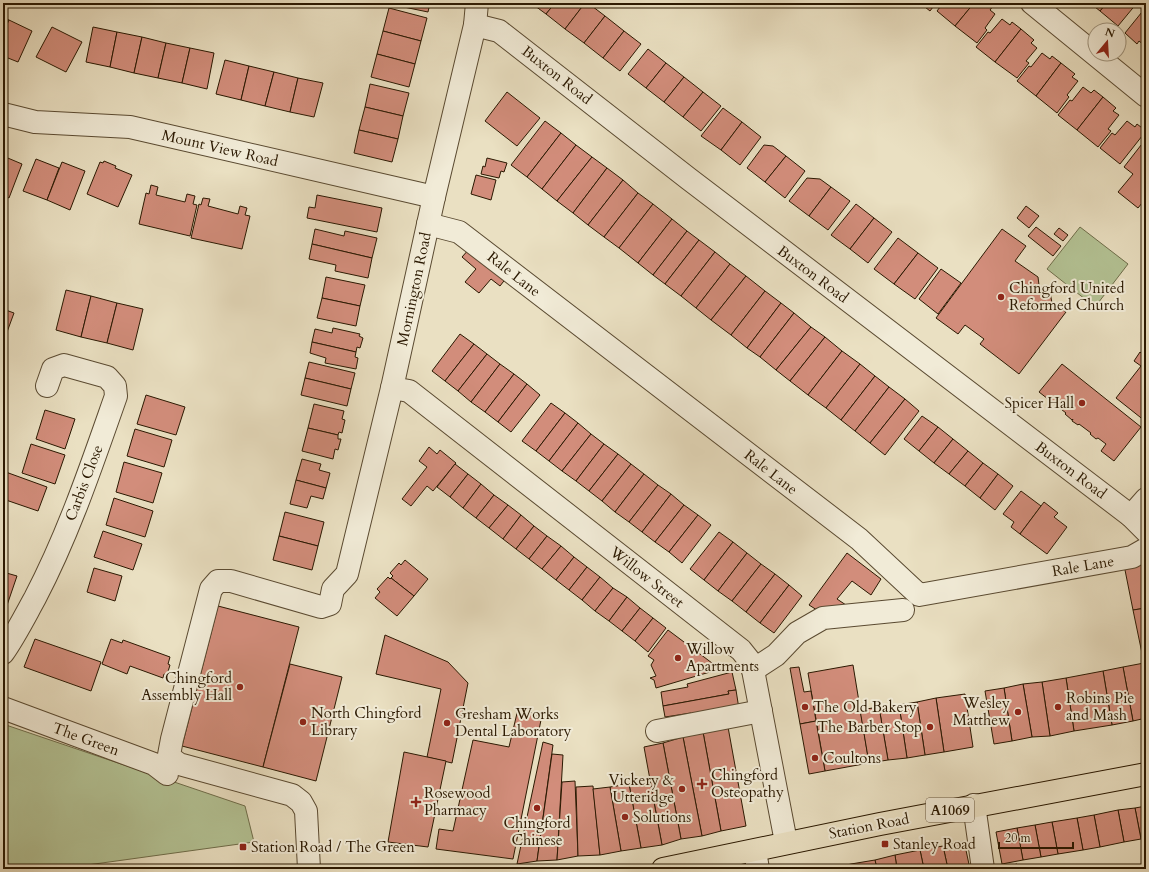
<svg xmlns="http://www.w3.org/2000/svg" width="1149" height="872" font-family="Cardo,serif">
  <rect width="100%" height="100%" fill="#eae0c2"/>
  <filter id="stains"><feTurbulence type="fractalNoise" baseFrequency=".005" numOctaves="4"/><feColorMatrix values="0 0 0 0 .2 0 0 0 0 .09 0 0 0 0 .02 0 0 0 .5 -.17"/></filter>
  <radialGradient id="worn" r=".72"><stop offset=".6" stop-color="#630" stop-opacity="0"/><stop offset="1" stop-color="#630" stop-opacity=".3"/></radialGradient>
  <g fill="#b4c395" stroke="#6f6e4b">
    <polygon points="1080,227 1128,264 1095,307 1047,269"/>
    <polygon points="3,724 245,806 254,842 80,866 70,869 3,869"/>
  </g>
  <g fill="#d28d7b" stroke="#2a1801">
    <polygon points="399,3 430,3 428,12 399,6"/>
    <polygon points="531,3 555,3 546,14"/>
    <polygon points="555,3 585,3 565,29 546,14"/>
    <polygon points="585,3 588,3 605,16 584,43 565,29"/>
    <polygon points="920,3 936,3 930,11"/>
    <polygon points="943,3 974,3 955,26 937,11"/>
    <polygon points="974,3 988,3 993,6 990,10 995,14 985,28 987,30 977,43 955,26"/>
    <polygon points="1090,3 1107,3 1100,11"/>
    <polygon points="1107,3 1137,3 1118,26 1100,11"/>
    <polygon points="1146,7 1146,43 1144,45 1139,41 1137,44 1125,33"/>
    <polygon points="389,8 427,18 421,41 383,31"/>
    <polygon points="605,16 624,31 603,58 584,43"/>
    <polygon points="3,17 9,20 3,33"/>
    <polygon points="1002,19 1010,25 1012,22 1021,29 995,62 976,47 988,32 990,33"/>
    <polygon points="9,20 32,31 18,62 3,56 3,33"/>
    <polygon points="52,27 82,42 66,72 36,57"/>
    <polygon points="93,27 117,32 110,67 86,62"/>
    <polygon points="1021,29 1034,40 1031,43 1037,48 1026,61 1029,63 1017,78 995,62"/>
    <polygon points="383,31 421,41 415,64 377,54"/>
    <polygon points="624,31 641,44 620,71 603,58"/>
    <polygon points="117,32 142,37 134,73 110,67"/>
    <polygon points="142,37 166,43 158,78 134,73"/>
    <polygon points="166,43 190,48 182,83 158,78"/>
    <polygon points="190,48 214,53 207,89 182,83"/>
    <polygon points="648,49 666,63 646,88 628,74"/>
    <polygon points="1042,53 1050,59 1052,56 1061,63 1036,96 1017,81 1029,66 1031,67"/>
    <polygon points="377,54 415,64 409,87 371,77"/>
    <polygon points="225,60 249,66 241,100 216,94"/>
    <polygon points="666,63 684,77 664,102 646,88"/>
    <polygon points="1061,63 1075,74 1072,77 1078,81 1067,95 1069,97 1057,113 1036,96"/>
    <polygon points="249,66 274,72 265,106 241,100"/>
    <polygon points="274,72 298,78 290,112 265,106"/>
    <polygon points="684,77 703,92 683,117 664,102"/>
    <polygon points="298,78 323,83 314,117 290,112"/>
    <polygon points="370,84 409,93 403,116 365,107"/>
    <polygon points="1083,87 1091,93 1094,90 1103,97 1077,130 1058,115 1070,100 1072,101"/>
    <polygon points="507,92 540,118 517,146 485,121"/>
    <polygon points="703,92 721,106 701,131 683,117"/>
    <polygon points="1103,97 1116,108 1113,111 1119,115 1108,129 1111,131 1098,147 1077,130"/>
    <polygon points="365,107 403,116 398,139 359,130"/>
    <polygon points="723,108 742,122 721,150 701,136"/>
    <polygon points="545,121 561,133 527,177 511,165"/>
    <polygon points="1127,121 1135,127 1137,124 1146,131 1120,164 1100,148 1112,133 1115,135"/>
    <polygon points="742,122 761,137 740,165 721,150"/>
    <polygon points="359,130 398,139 392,162 354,153"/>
    <polygon points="561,133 576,145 542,189 527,177"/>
    <polygon points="1145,140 1146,198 1138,208 1118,192 1133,174 1124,167"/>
    <polygon points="576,145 592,157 557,201 542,189"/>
    <polygon points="764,145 773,146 786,156 765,182 747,168"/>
    <polygon points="3,156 22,164 9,198 3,195"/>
    <polygon points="786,156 805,171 785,198 765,182"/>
    <polygon points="592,157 607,168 573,213 557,201"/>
    <polygon points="487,158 507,163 504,172 501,171 499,178 481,174 483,166 485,167"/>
    <polygon points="36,159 59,168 47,200 23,191"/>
    <polygon points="104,161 116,166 115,168 132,175 118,207 87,194 100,162 103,163"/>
    <polygon points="62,162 85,171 70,210 47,200"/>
    <polygon points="607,168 623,180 588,225 573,213"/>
    <polygon points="476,175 496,180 491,200 471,194"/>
    <polygon points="807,178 820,179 831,187 809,216 789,201"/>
    <polygon points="623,180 638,193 604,237 588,225"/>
    <polygon points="151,185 158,187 156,195 185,202 187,194 195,196 193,204 197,205 190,236 139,224 146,193 149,194"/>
    <polygon points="831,187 850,201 828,230 809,216"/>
    <polygon points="638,193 653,204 619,248 604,237"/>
    <polygon points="317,195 382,208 377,232 307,218 309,207 315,208"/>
    <polygon points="203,198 210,199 208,206 238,214 240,206 247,208 245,215 250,216 242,249 191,238 199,204 201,205"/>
    <polygon points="653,204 672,219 638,263 619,248"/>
    <polygon points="856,204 874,218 850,249 831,235"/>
    <polygon points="1026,206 1039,216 1029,228 1017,218"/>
    <polygon points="874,218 892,232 868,263 850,249"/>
    <polygon points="672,219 687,231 653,275 638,263"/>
    <polygon points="1036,227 1061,246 1053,256 1028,236"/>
    <polygon points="1059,228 1068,235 1063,241 1054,234"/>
    <polygon points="315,229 344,236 345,231 377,238 372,258 312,244"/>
    <polygon points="1002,229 1026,246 1015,261 1038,277 1039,285 1050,292 1052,303 1066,312 1019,374 980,344 984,339 965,325 958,334 936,318"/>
    <polygon points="687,231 699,240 665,284 653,275"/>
    <polygon points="898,238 918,253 894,284 874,269"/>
    <polygon points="699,240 715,252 681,296 665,284"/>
    <polygon points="312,244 372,258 368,278 335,271 336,265 309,259"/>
    <polygon points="470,248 507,277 500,286 491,279 479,293 465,282 476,269 462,257"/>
    <polygon points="715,252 730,264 696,308 681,296"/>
    <polygon points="918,253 938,268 915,299 894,284"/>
    <polygon points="730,264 746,276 711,320 696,308"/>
    <polygon points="941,269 961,283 938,314 919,299"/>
    <polygon points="746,276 765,291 731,335 711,320"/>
    <polygon points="326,277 365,285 360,306 322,298"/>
    <polygon points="66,290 91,296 81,337 56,330"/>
    <polygon points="765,291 781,303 747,348 731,335"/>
    <polygon points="91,296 117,303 107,343 81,337"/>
    <polygon points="322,298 360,306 356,326 317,318"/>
    <polygon points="117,303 143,309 133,350 107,343"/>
    <polygon points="781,303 794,313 760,357 747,348"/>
    <polygon points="3,309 14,313 3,343"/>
    <polygon points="794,313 811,327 776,370 760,357"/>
    <polygon points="811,327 825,337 790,381 776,370"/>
    <polygon points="333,328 360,334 359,336 363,338 360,348 357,347 356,352 312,342 315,329 332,333"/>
    <polygon points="460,334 474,344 445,381 432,371"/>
    <polygon points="825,337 842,351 808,395 790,381"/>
    <polygon points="312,342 356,352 355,357 358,358 356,369 325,363 326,358 310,353"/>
    <polygon points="474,344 487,354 458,391 445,381"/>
    <polygon points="842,351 860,364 826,408 808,395"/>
    <polygon points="1140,352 1146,357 1145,421 1116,398 1141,366 1134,361"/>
    <polygon points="487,354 500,364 471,402 458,391"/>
    <polygon points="309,362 355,373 351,389 305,378"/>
    <polygon points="500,364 514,374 485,412 471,402"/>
    <polygon points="860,364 875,376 841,420 826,408"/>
    <polygon points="1062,364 1141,427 1114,461 1101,451 1106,444 1098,438 1096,439 1090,434 1091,433 1079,424 1078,425 1072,421 1073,419 1072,420 1065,414 1066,413 1039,392"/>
    <polygon points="514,374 527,384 498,422 485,412"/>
    <polygon points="875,376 889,387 855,431 841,420"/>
    <polygon points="305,378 351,389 347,406 301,395"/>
    <polygon points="527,384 540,395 511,432 498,422"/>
    <polygon points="889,387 905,399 870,443 855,431"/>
    <polygon points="146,395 185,407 176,435 137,424"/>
    <polygon points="905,399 919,411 885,455 870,443"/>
    <polygon points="551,403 565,413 536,451 522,441"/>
    <polygon points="314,404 344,411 342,419 345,420 342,433 339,432 338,435 308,428"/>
    <polygon points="45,410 75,419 65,449 36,439"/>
    <polygon points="565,413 578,423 549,461 536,451"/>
    <polygon points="922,416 938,427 919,451 904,439"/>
    <polygon points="578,423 591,434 562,471 549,461"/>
    <polygon points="938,427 953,439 934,463 919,451"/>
    <polygon points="308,428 338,435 338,439 341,439 338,450 335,449 333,459 302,451"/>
    <polygon points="135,429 172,440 164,467 127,456"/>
    <polygon points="591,434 604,444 576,481 562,471"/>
    <polygon points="953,439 968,451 949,474 934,463"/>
    <polygon points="31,444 65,455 55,484 22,473"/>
    <polygon points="604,444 618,454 589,491 576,481"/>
    <polygon points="429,447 437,454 440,450 456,463 433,491 427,486 411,506 402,499 427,467 419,461"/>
    <polygon points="968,451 983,463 965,486 949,474"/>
    <polygon points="618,454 631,464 602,501 589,491"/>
    <polygon points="302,459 321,464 319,470 330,473 326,488 296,480"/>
    <polygon points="124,462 162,473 153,503 116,492"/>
    <polygon points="983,463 998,474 980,498 965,486"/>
    <polygon points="455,464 468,474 450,497 437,487"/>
    <polygon points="631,464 644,474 615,512 602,501"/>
    <polygon points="3,471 47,487 38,511 3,499"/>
    <polygon points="468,474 481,484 463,508 450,497"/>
    <polygon points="644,474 658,485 629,522 615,512"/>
    <polygon points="998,474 1013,486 995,510 980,498"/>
    <polygon points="296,480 326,488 323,499 311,496 307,508 290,504"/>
    <polygon points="481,484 494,495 476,518 463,508"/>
    <polygon points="658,485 671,494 642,532 629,522"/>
    <polygon points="1021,491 1041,506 1020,534 1011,527 1014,522 1003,514"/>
    <polygon points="671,494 684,505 655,542 642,532"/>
    <polygon points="494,495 508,505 489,528 476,518"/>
    <polygon points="114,498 153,511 145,537 106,525"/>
    <polygon points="1044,502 1058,513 1054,517 1067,527 1047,554 1020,534"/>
    <polygon points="508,505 521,515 503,539 489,528"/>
    <polygon points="684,505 698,515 669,552 655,542"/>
    <polygon points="285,512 324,522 318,546 279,536"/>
    <polygon points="521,515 534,526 516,549 503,539"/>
    <polygon points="698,515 711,525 682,563 669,552"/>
    <polygon points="534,526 547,536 529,559 516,549"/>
    <polygon points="103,531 142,544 133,570 94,557"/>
    <polygon points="719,532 733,542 704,580 690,569"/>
    <polygon points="279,536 318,546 312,570 273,560"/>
    <polygon points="547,536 561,546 542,569 529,559"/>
    <polygon points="733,542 747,553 718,591 704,580"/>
    <polygon points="561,546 574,557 556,580 542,569"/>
    <polygon points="747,553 761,564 732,601 718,591"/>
    <polygon points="847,553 881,579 871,595 852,581 837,599 846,605 825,615 809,605"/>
    <polygon points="574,557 587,567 569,590 556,580"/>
    <polygon points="405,560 428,579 414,596 391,578 393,576 390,573 399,563 401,565"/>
    <polygon points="1142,561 1146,576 1146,608 1133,610 1124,565"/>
    <polygon points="761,564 775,574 746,612 732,601"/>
    <polygon points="587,567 600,577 582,600 569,590"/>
    <polygon points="94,568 122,576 115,601 87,592"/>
    <polygon points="3,572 17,576 3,617"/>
    <polygon points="775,574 789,585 760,623 746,612"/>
    <polygon points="388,577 390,579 391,578 414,596 397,616 375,598 380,592 377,589"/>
    <polygon points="600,577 613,588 595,611 582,600"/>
    <polygon points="789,585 802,596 774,633 760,623"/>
    <polygon points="613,588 627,597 609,621 595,611"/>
    <polygon points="627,597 640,608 622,631 609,621"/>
    <polygon points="218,606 299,627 263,767 182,746"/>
    <polygon points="640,608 653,618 635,641 622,631"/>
    <polygon points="1146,608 1146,663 1144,663 1133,610"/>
    <polygon points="653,618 666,628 648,652 635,641"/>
    <polygon points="668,630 720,669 656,688 654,680 650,678 656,676 651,665 654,660 648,656"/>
    <polygon points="385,635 448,662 468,683 452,763 427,757 441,689 376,674"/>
    <polygon points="35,639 101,662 91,691 24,667"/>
    <polygon points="111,639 122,643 123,640 170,657 168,664 170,665 167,675 164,674 163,678 130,666 127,674 102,664"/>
    <polygon points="1144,663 1146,678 1146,718 1133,721 1123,667"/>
    <polygon points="1144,663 1146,663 1146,678"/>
    <polygon points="290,664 342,677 316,781 263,767"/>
    <polygon points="853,665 869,763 825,771 808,673"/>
    <polygon points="799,667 804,692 811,691 816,721 800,724 790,668"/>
    <polygon points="1123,667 1133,721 1112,725 1103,671"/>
    <polygon points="1103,671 1112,725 1074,731 1066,678"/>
    <polygon points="732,672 736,690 728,691 729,694 663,706 661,692 688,687 687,684"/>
    <polygon points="1066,678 1074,731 1050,736 1042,682"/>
    <polygon points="1042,682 1050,736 1032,737 1023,684"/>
    <polygon points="1023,684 1032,737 1012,741 1004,688"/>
    <polygon points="1004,688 1012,741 994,744 985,691"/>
    <polygon points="736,690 739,709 692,717 691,713 665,717 663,706 729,694 728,691"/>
    <polygon points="965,694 973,747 944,752 936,698"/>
    <polygon points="936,698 944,752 925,755 917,702"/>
    <polygon points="917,702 925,755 907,758 899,705"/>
    <polygon points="899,705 907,758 888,760 879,707"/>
    <polygon points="879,707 888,760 869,763 860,710"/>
    <polygon points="518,709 542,715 513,859 436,849 439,829 453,831 473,740 509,747"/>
    <polygon points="816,721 825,771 809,774 800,724"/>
    <polygon points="728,727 746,826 721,831 703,732"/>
    <polygon points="703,732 721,831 702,836 683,737"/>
    <polygon points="683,737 702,836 681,839 663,743"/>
    <polygon points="543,742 553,745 537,861 517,864"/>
    <polygon points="663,743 681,839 662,845 644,747"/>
    <polygon points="404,752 446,761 428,847 388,842"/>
    <polygon points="552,754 563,755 557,860 537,861"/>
    <polygon points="575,781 578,856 557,860 562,782"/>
    <polygon points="650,781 662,845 641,848 629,784"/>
    <polygon points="629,784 641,848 621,851 610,787"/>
    <polygon points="593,786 600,855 578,856 576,787"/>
    <polygon points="610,787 621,851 600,855 593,789"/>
    <polygon points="1146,806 1146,838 1141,839 1135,808"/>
    <polygon points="1135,808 1141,839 1124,842 1118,810"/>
    <polygon points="1118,810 1124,842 1100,847 1094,815"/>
    <polygon points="1094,815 1100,847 1083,850 1077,818"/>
    <polygon points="1077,818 1083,850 1058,854 1052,822"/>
    <polygon points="1052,822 1058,854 1041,857 1035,825"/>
    <polygon points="1035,825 1041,857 1023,860 1017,828"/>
    <polygon points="1017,828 1023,860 1002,864 996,832"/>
    <polygon points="964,841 970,869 948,869 943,846"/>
    <polygon points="943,846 948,869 924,869 920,850"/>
    <polygon points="920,850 924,869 897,869 895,855"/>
    <polygon points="895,855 897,869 877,869 875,860"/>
    <polygon points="875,860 877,869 852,869 851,864"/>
    <polygon points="851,864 852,869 831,869"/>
    <polygon points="1017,864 1018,869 999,869 999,868"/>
  </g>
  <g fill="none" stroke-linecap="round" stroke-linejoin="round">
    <defs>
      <g id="minor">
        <polyline points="1032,3 1146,96"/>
        <polyline points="475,25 499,31 689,179 1131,516 1146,531"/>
        <polyline points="3,114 35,122 130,127 434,197"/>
        <polyline points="428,224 459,232 859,539 919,595 1132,557 1146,549"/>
        <polyline points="392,388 409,391 741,650 749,660 753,670 786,842"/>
        <polyline points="1131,516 1146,499"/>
        <path d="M3 653C15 636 25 616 35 598 69 533 92 464 116 396L115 386 107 377 64 365 53 369 47 386"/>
        <polyline points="753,670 776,655 797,633 823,618 903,610"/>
        <polyline points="3,708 154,764 167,774"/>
        <polyline points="657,731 761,711"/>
        <polyline points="974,805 983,869"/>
        <polyline points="755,851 758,869"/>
        <polyline points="309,869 306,811 301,802 292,795 179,764 172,759 169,755 172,739 211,589 218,581 231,581 321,607 330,604 333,589 347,574 392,388 434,197 475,25 477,3"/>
      </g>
      <polyline id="major" points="663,869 880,824 1146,774"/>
    </defs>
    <use href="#minor" stroke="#5a4a31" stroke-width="24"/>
    <use href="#major" stroke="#2a1801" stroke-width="24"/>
    <use href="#minor" stroke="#f1ebd7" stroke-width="22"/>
    <use href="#major" stroke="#eae0c2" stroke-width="22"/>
  </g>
  <g fill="#8f2418" stroke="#f1ebd7" stroke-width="1.5">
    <circle cx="1001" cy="297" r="4"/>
    <circle cx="1082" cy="403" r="4"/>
    <circle cx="678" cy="658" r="4"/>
    <circle cx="240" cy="687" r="4"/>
    <circle cx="805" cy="707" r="4"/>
    <circle cx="1058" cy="707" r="4"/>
    <circle cx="1018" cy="712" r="4"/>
    <circle cx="303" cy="722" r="4"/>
    <circle cx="447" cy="723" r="4"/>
    <circle cx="930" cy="727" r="4"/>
    <circle cx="815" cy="758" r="4"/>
    <path d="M700 778h4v4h4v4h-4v4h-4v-4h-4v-4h4z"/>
    <circle cx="682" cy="789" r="4"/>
    <path d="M414 796h4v4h4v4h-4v4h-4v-4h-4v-4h4z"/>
    <circle cx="537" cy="808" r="4"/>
    <circle cx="625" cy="817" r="4"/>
    <rect x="881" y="840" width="8" height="8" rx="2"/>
    <rect x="239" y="843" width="8" height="8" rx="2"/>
  </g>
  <g text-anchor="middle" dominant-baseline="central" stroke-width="4" stroke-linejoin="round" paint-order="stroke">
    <rect fill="#f1ebd7" stroke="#665741" stroke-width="1" x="926" y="798" width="48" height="24" rx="3"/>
    <g font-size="14" font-weight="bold" fill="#2a1801">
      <text x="950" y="810">A1069</text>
    </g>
    <g font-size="15" fill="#2a1801" stroke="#f1ebd7">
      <text transform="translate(557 75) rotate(38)">Buxton Road</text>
      <text transform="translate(220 148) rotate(13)">Mount View Road</text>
      <text transform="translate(514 274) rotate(38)">Rale Lane</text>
      <text transform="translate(813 274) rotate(37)">Buxton Road</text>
      <text transform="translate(414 289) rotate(-78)">Mornington Road</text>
      <text transform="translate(1071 470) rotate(37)">Buxton Road</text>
      <text transform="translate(771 472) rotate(38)">Rale Lane</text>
      <text transform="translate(84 483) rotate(-69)">Carbis Close</text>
      <text transform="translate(1083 566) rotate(-10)">Rale Lane</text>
      <text transform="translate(647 577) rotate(38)">Willow Street</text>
      <text transform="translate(86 739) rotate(20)">The Green</text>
      <text transform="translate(869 826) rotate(-11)">Station Road</text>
    </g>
    <g font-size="15" fill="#2a1801" stroke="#f1ebd7" text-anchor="start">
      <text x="1009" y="288">Chingford United<tspan x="1009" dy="17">Reformed Church</tspan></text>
      <text x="1074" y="403" text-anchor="end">Spicer Hall</text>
      <text x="686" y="649">Willow<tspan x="686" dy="17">Apartments</tspan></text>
      <text x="232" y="678" text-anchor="end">Chingford<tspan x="232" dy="17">Assembly Hall</tspan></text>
      <text x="1066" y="698">Robins Pie<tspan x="1066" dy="17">and Mash</tspan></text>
      <text x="1010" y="703" text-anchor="end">Wesley<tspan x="1010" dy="17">Matthew</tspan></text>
      <text x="813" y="707">The Old Bakery</text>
      <text x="311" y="713">North Chingford<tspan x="311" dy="17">Library</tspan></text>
      <text x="455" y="714">Gresham Works<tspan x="455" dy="17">Dental Laboratory</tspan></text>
      <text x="922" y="727" text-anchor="end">The Barber Stop</text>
      <text x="823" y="758">Coultons</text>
      <text x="711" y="775">Chingford<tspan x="711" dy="17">Osteopathy</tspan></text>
      <text x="674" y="780" text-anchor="end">Vickery &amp;<tspan x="674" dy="17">Utteridge</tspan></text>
      <text x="424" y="793">Rosewood<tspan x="424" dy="17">Pharmacy</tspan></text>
      <text x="633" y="817">Solutions</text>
      <text x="537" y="823" text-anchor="middle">Chingford<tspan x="537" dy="17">Chinese</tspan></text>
      <text x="893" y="844">Stanley Road</text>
      <text x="251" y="847">Station Road / The Green</text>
    </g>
  </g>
  <rect width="1149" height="872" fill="none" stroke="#eae0c2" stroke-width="16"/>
  <rect x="4" y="4" width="1141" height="864" fill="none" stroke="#2a1801" stroke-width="2"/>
  <rect x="8" y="8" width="1133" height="856" fill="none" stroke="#2a1801"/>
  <g transform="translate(1107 42) rotate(18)"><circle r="19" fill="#f1ebd7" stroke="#a19781"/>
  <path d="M0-3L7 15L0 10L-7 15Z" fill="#8f2418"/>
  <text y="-6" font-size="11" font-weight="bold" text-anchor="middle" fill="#2a1801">N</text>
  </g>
  <path d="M999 842v6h74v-6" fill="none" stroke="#2a1801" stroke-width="2"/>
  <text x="1005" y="842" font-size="12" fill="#2a1801" stroke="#f1ebd7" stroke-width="3" paint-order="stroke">20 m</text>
  <rect width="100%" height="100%" filter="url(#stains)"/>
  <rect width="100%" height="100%" fill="url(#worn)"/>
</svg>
